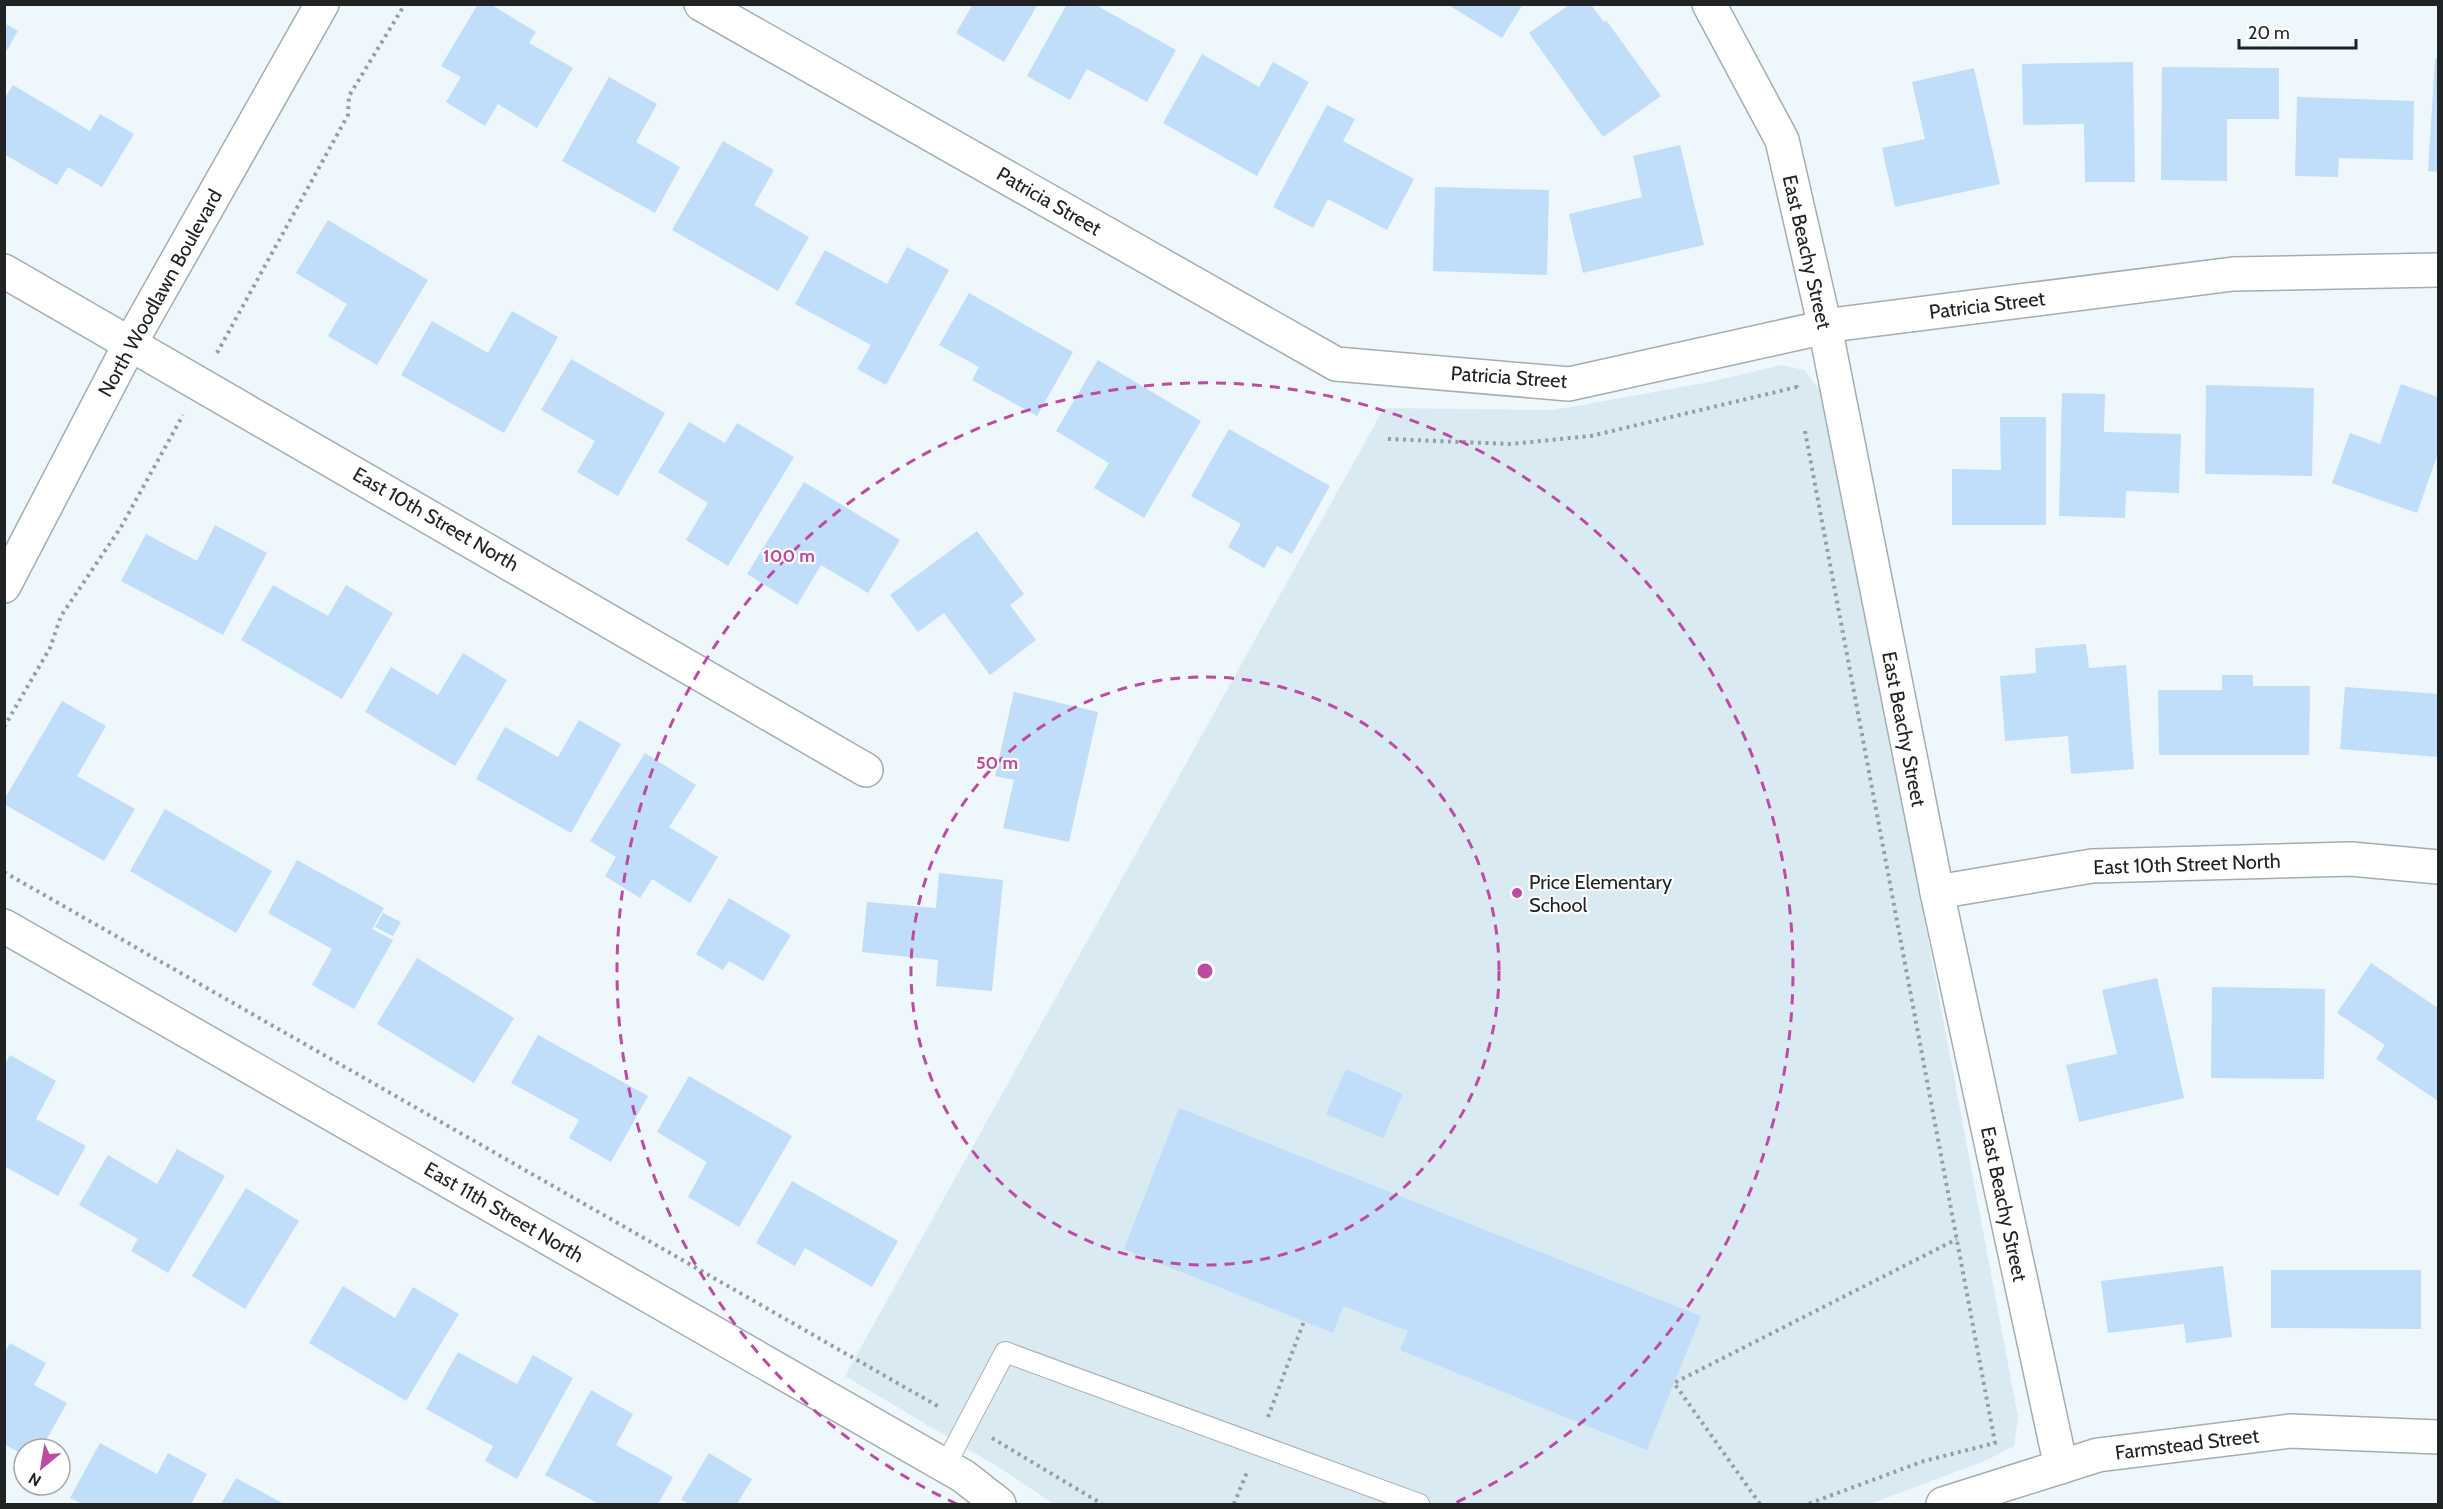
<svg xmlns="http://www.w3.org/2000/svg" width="2443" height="1509" font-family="Cabin,sans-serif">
  <rect width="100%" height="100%" fill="#eef7fb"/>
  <polygon fill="#d9eaf2" points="1781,365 1804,370 1826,398 2018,1417 2014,1446 1987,1460 1870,1504 1054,1504 1000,1468 845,1376 1384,408 1553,410 1710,382"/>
  <g fill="#c0ddf9">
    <polygon points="478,4 490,4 536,32 529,43 573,68 537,128 498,104 485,126 446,102 461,77 441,66"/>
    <polygon points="973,4 1038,4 1004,62 956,33"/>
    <polygon points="1067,4 1094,4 1176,50 1147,102 1087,69 1070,100 1027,76"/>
    <polygon points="1447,4 1523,4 1502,38"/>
    <polygon points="1569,5 1591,5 1604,22 1606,20 1661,96 1603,137 1529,33"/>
    <polygon points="4,23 18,31 4,55"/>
    <polygon points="1202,54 1259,87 1273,62 1309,82 1257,176 1163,123"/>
    <polygon points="2435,59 2438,59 2438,172 2428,171"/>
    <polygon points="2133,62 2135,182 2085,182 2084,124 2023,125 2022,64"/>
    <polygon points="2162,67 2279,68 2279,119 2227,119 2227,181 2161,180"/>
    <polygon points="1974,68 2000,184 1895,207 1882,148 1925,139 1912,82"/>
    <polygon points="609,77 657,104 636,142 680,167 655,213 562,161"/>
    <polygon points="13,85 90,131 100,114 134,134 102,187 68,167 57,185 4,154 4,99"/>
    <polygon points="2297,97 2414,101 2413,160 2339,158 2338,177 2295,176"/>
    <polygon points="1327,105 1355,119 1343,141 1414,179 1387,230 1328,199 1313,228 1273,207"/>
    <polygon points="723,141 774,170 754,205 809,237 778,291 672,230"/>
    <polygon points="1680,145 1704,245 1583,273 1569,214 1642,197 1633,156"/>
    <polygon points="1435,187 1549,190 1547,275 1433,271"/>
    <polygon points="328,220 428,280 377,365 328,336 347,304 296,273"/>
    <polygon points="907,247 949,270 886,385 857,369 871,345 795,304 825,250 887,284"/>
    <polygon points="969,293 1073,352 1037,416 972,380 979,367 939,345"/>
    <polygon points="512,311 558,337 504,433 401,375 432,321 488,353"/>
    <polygon points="571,359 665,413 618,496 577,472 595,441 541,410"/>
    <polygon points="1098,360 1201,421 1144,518 1094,488 1109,463 1056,431"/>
    <polygon points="2401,384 2438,397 2438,453 2417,513 2332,483 2350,433 2380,444"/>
    <polygon points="2206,385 2314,388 2312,476 2205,474"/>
    <polygon points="2062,393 2105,394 2104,432 2181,434 2179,493 2126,491 2125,518 2059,516"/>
    <polygon points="2000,417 2046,417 2046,525 1952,525 1952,469 2001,470"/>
    <polygon points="689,422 725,443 737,423 794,457 728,566 686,540 708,503 658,472"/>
    <polygon points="1229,429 1330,486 1292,554 1277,546 1264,568 1228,547 1241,524 1191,496"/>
    <polygon points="804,482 900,540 868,593 821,565 797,605 747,574"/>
    <polygon points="215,525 267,553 223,635 121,581 146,534 197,561"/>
    <polygon points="977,531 1024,594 1010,605 1036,640 990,675 944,613 918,632 890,595"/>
    <polygon points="273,585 328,616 346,585 393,613 342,699 241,640"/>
    <polygon points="2086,644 2089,668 2126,665 2134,769 2071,774 2068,736 2005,741 2000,676 2036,673 2035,648"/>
    <polygon points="463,653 507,680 455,766 365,712 391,667 438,695"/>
    <polygon points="2222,675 2253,675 2253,686 2310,686 2309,755 2159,755 2158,690 2222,690"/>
    <polygon points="2345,687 2438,694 2438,757 2340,749"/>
    <polygon points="1014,692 1098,712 1069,842 1003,828 1014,780 995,776"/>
    <polygon points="62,701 106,726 77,776 135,809 104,861 4,804 4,800"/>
    <polygon points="579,720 621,744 571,833 476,779 505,727 558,757"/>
    <polygon points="645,753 696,785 669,827 718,857 690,903 652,879 640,898 605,876 616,857 590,841"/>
    <polygon points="165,809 272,871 236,933 130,871"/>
    <polygon points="297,860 384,908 372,929 393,940 354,1009 312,985 332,949 268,913"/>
    <polygon points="939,873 1003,880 992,991 936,986 938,960 862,952 867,902 936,908"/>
    <polygon points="729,898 791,935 763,981 729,961 723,970 696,954"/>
    <polygon points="383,913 401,922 393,936 375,927"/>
    <polygon points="417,958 514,1018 474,1083 377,1024"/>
    <polygon points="2371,963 2438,1008 2438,1101 2376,1059 2385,1045 2337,1013"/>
    <polygon points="2157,978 2184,1098 2079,1122 2066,1065 2117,1054 2102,990"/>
    <polygon points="2212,987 2325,989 2324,1079 2211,1078"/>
    <polygon points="538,1035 648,1096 611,1162 569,1138 579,1120 511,1083"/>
    <polygon points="10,1055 56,1081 36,1119 86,1146 58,1196 4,1166 4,1065"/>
    <polygon points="1346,1069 1403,1094 1383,1138 1326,1114"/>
    <polygon points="689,1076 792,1136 739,1227 688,1197 707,1162 657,1132"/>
    <polygon points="1179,1108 1701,1316 1647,1450 1400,1350 1408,1331 1343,1306 1333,1333 1124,1249"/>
    <polygon points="177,1149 225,1176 168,1273 131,1251 138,1239 79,1205 108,1155 157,1184"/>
    <polygon points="792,1181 898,1241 872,1287 805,1248 795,1266 756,1243"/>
    <polygon points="246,1188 299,1221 245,1309 192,1276"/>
    <polygon points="2223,1266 2232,1337 2186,1343 2184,1324 2108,1333 2101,1281"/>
    <polygon points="2271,1270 2421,1270 2421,1329 2271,1328"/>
    <polygon points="343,1286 395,1318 413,1287 459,1314 406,1401 309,1343"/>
    <polygon points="10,1343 46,1363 34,1385 67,1403 41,1449 24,1449 24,1455 4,1444 4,1353"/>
    <polygon points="458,1352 517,1384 533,1355 573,1378 517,1479 485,1461 493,1446 426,1409"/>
    <polygon points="591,1390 633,1414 616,1445 673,1477 658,1504 599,1504 545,1475"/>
    <polygon points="100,1443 157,1474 168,1453 207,1474 191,1504 83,1504 70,1498"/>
    <polygon points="709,1453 752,1479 737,1504 690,1504 681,1500"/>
    <polygon points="236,1478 284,1504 221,1504"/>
  </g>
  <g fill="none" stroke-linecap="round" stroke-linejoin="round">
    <defs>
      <polyline id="lane" points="945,1466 1005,1352 1419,1504"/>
      <g id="street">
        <polyline points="701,4 1336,364 1569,384 1839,324 2233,274 2438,270"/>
        <polyline points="1709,4 1782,140 1825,327 1937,892 2061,1467"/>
        <polyline points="4,271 866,770"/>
        <polyline points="1937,892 2092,866 2351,859 2438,867"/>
        <polyline points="4,926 963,1476 999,1504"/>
        <polyline points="1943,1504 2098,1455 2290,1431 2438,1437"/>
      </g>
      <polyline id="secondary" points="4,586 131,342 322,4"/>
    </defs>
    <use href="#lane" stroke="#a4adb0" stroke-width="22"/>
    <use href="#street" stroke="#a4adb0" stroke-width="36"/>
    <use href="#secondary" stroke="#a4adb0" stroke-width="36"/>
    <g stroke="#979ea0" stroke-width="4" stroke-dasharray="3 4.5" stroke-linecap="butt">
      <polyline points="217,353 348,115 349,96 405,4"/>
      <polyline points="1805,431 1995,1443 1924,1461 1808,1504"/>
      <polyline points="1388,439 1510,444 1591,436 1797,387 1797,391"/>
      <polyline points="4,727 50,648 61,616 121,527 183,415"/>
      <polyline points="4,872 941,1408"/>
      <polyline points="1268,1417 1304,1321"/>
      <polyline points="992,1438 1102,1504"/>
      <polyline points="1234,1504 1247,1472"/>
      <polyline points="1760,1504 1674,1383 1957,1239"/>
    </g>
    <use href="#lane" stroke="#fff" stroke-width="20"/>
    <use href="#street" stroke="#fff" stroke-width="33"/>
    <use href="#secondary" stroke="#fff" stroke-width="33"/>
  </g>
  <g fill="none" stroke="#bd4aa3" stroke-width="3" stroke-dasharray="10 8">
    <circle cx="1205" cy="971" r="294"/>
    <path d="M957 1504A588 588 0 1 1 1453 1504"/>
  </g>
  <circle fill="#bd4aa3" stroke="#fff" stroke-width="2" cx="1517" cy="893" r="6"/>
  <g text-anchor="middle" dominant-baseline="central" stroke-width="4.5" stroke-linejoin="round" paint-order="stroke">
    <g font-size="20" fill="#202324" stroke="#fff">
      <text transform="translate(1049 201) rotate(30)">Patricia Street</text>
      <text transform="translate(1807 252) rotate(77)">East Beachy Street</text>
      <text transform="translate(160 293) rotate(-61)">North Woodlawn Boulevard</text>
      <text transform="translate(1987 305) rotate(-7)">Patricia Street</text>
      <text transform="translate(1509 377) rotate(4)">Patricia Street</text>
      <text transform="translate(436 519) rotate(30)">East 10th Street North</text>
      <text transform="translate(1904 729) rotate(79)">East Beachy Street</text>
      <text transform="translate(2187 864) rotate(-2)">East 10th Street North</text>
      <text transform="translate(2004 1204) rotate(78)">East Beachy Street</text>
      <text transform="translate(504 1212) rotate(30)">East 11th Street North</text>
      <text transform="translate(2187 1444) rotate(-7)">Farmstead Street</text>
    </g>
    <g font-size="20" fill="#202324" stroke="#fff" text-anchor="start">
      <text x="1529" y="882">Price Elementary<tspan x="1529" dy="23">School</tspan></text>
    </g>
  </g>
  <circle cx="1205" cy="971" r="9" fill="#bd4aa3" stroke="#fff" stroke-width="3"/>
  <g font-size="18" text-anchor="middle" font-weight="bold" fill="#bd4aa3" stroke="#fff" stroke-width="4.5" stroke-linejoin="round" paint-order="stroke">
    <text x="789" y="562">100 m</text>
    <text x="997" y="769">50 m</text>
  </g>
  <rect width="2443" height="1509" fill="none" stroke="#202324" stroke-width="12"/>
  <g transform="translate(42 1467) rotate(210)"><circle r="28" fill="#ffffff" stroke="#a6a7a7" stroke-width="1.5"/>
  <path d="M0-4.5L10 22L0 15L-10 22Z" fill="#bd4aa3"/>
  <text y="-9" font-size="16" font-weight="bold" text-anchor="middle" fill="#202324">N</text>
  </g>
  <path d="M2239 39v9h117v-9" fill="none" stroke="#202324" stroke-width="3"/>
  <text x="2248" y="39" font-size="18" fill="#202324" stroke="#ffffff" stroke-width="4.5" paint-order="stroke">20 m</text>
</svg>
